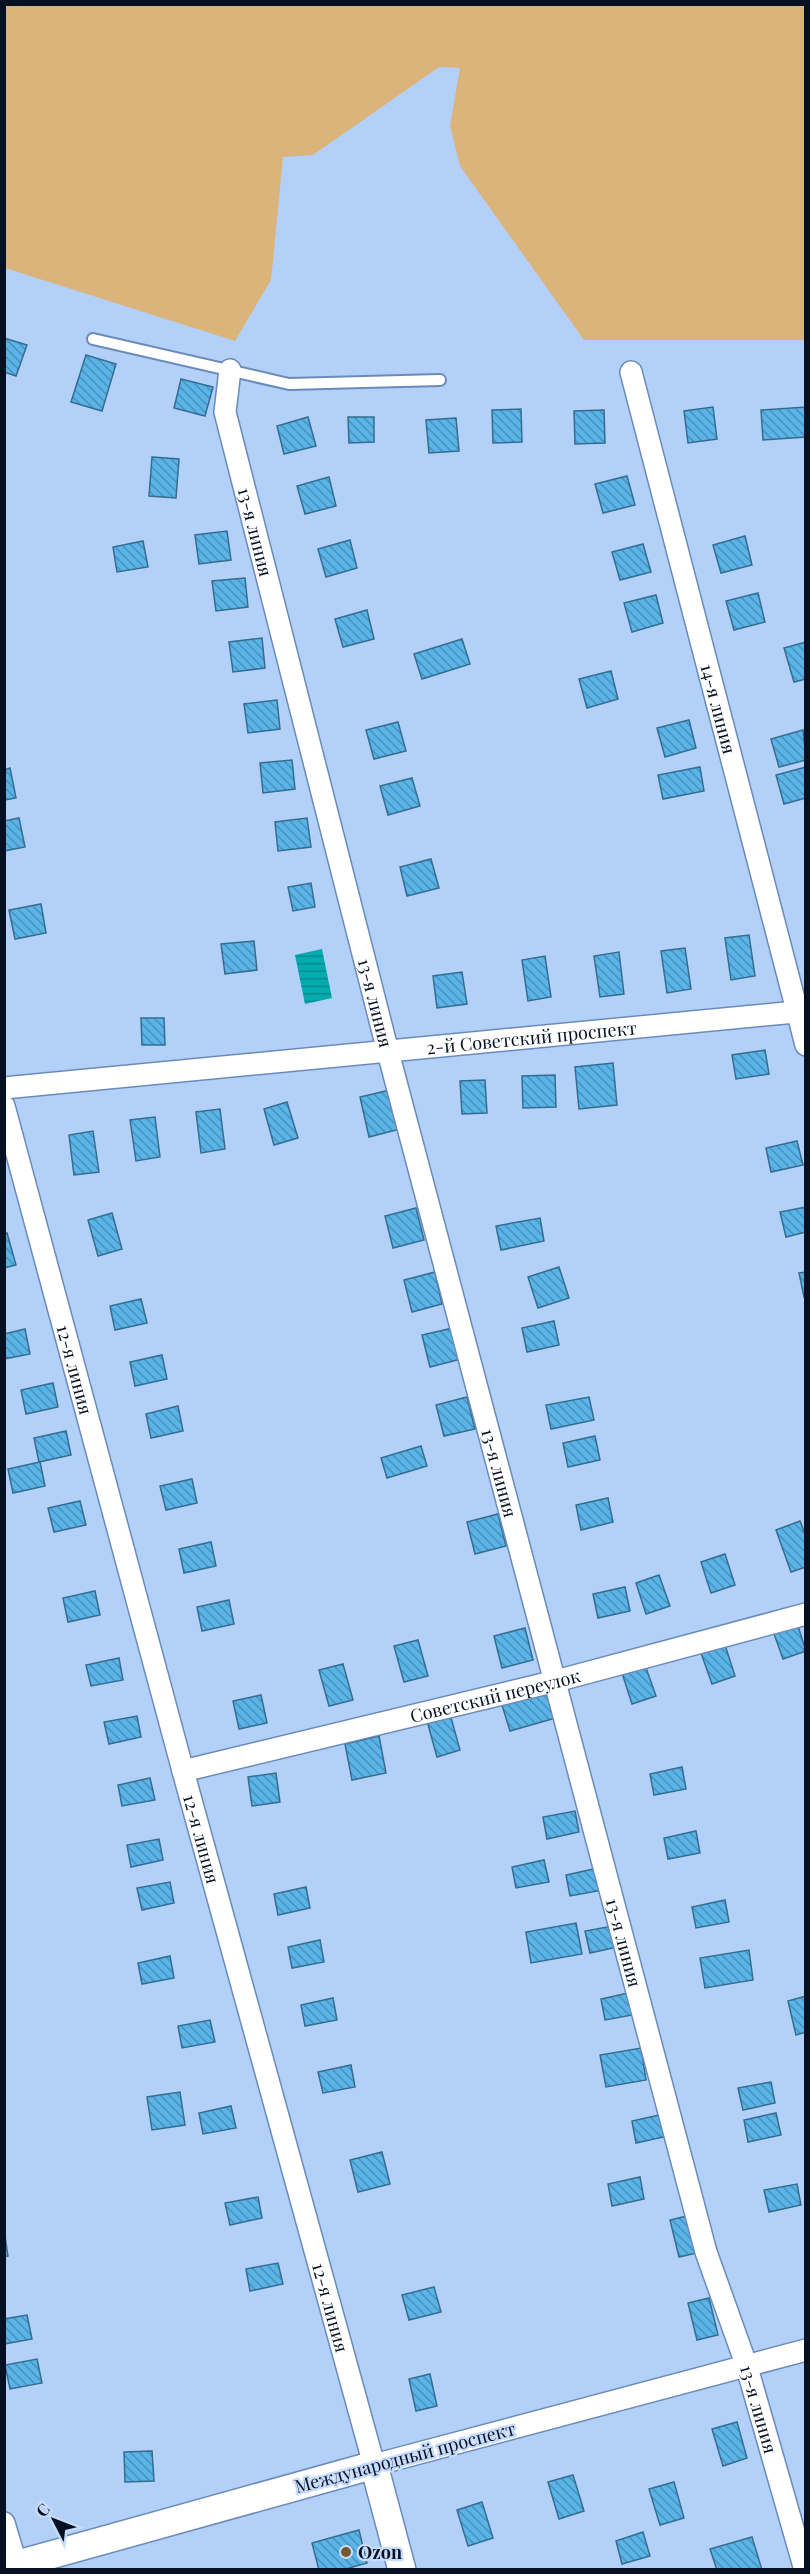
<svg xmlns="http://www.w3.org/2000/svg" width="810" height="2574" font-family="'Playfair Display',serif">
  <defs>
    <pattern id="water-rules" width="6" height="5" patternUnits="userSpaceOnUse" patternTransform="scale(1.5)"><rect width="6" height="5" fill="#04abae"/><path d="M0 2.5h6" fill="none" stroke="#048a8d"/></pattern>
    <pattern id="building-back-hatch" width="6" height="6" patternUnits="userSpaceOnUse" patternTransform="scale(1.5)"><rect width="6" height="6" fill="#5ab4e8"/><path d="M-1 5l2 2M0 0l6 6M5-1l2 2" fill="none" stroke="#4891bc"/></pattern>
  </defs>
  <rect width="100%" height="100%" fill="#b3d0f8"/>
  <polygon fill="#dbb47b" points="5,4 805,5 805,340 584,340 460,166 450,126 460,68 439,67 313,155 283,157 271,280 235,341 5,268"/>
  <polygon fill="url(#water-rules)" points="322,949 332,998 305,1004 295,955"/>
  <g fill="url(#building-back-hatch)" stroke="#346d8f" stroke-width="1.5">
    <polygon points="4,338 27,345 16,376 4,372"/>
    <polygon points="86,355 116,364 102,411 71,402"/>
    <polygon points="181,379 213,387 205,416 174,408"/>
    <polygon points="713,407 717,439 688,443 684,411"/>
    <polygon points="806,407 806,437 763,440 761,410"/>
    <polygon points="521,409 522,442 493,443 492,410"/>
    <polygon points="604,410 605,443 575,444 574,411"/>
    <polygon points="308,417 316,446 284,454 277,426"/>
    <polygon points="348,417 374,417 374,442 349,443"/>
    <polygon points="456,418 459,451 429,453 426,420"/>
    <polygon points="152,457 179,459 176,498 149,496"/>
    <polygon points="627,476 635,505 603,513 595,484"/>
    <polygon points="329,477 336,506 305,514 297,486"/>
    <polygon points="227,531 231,560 199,564 195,535"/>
    <polygon points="745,536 752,565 721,573 713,545"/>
    <polygon points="350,540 357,568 326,577 318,549"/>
    <polygon points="143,541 148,567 117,572 113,547"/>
    <polygon points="643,544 651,572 620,580 612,552"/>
    <polygon points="245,578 248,607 216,611 212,581"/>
    <polygon points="758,593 765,622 734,630 726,601"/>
    <polygon points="656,595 663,623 632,632 624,603"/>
    <polygon points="367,610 374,639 343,647 335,619"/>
    <polygon points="262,638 265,668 233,672 229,642"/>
    <polygon points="462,639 470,664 422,679 414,654"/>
    <polygon points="806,642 806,679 794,682 784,648"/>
    <polygon points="611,671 618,699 587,708 579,679"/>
    <polygon points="277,700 280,729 248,733 244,704"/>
    <polygon points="689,720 696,748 665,757 657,728"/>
    <polygon points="398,722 406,751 374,759 366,730"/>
    <polygon points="803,730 806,760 779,767 771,739"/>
    <polygon points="292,760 295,789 263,793 260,763"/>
    <polygon points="700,767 704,791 663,799 658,775"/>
    <polygon points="806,767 806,798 784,804 776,775"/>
    <polygon points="10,768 16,798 4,800 4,770"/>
    <polygon points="412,778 420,806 388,815 380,786"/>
    <polygon points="19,818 25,847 4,851 4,821"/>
    <polygon points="307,818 311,847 278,851 275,822"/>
    <polygon points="431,859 439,888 407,896 400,867"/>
    <polygon points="311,883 315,907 293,911 288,887"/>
    <polygon points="41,904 46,933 15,939 9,910"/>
    <polygon points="749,935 755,976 731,980 725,938"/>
    <polygon points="254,941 257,970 225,974 221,944"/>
    <polygon points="685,948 691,989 667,993 661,951"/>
    <polygon points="619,952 624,994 600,997 594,956"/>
    <polygon points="545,956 551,997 528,1001 522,960"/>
    <polygon points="462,972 467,1004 437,1008 433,976"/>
    <polygon points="141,1018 164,1018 165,1045 142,1045"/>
    <polygon points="765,1050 769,1074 736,1079 732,1055"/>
    <polygon points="613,1063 617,1105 579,1109 575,1067"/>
    <polygon points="555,1075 556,1107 523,1108 522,1076"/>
    <polygon points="485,1080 487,1113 462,1114 460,1081"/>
    <polygon points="390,1090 400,1129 369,1137 360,1097"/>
    <polygon points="287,1102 298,1138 274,1145 264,1109"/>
    <polygon points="220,1109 225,1149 201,1153 196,1112"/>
    <polygon points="155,1117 160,1157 136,1161 130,1120"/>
    <polygon points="93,1131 99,1172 74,1175 69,1135"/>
    <polygon points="797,1141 803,1165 771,1172 766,1148"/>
    <polygon points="806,1207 806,1232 786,1237 780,1212"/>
    <polygon points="416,1208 424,1240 393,1248 385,1216"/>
    <polygon points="112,1213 122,1249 98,1256 88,1220"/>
    <polygon points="540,1218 544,1241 501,1250 496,1226"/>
    <polygon points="7,1233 16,1265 4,1268 4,1234"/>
    <polygon points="559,1267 569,1298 538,1308 528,1277"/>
    <polygon points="435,1272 442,1304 412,1312 404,1280"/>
    <polygon points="806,1272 806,1297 804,1297 799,1273"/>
    <polygon points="141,1299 147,1323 115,1330 110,1306"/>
    <polygon points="554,1321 559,1345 527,1352 522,1328"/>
    <polygon points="453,1328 461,1359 430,1367 422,1335"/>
    <polygon points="25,1329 30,1354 4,1359 4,1334"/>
    <polygon points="162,1355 167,1379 135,1386 130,1362"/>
    <polygon points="53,1383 58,1407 26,1414 21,1390"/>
    <polygon points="467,1397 475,1429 444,1436 436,1405"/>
    <polygon points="589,1397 594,1420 551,1429 546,1405"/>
    <polygon points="178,1406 183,1431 151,1438 146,1414"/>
    <polygon points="66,1431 71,1455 39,1462 34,1438"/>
    <polygon points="595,1436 600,1460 568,1467 563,1443"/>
    <polygon points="421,1446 427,1466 387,1478 381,1458"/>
    <polygon points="40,1462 45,1486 13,1493 8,1469"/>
    <polygon points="192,1479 197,1503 166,1510 160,1486"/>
    <polygon points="608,1498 613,1522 581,1530 576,1505"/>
    <polygon points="80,1501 86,1525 54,1532 48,1508"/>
    <polygon points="498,1514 506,1546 475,1554 467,1522"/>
    <polygon points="800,1521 806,1536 806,1567 791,1572 776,1530"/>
    <polygon points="211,1542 216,1566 184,1573 179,1549"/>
    <polygon points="725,1554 735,1585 711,1593 701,1562"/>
    <polygon points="659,1575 670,1606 646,1614 636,1583"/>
    <polygon points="625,1587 630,1611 598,1618 593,1594"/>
    <polygon points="95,1591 100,1615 68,1622 63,1598"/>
    <polygon points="229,1600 234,1624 202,1631 197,1607"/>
    <polygon points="796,1620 806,1651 783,1659 772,1628"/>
    <polygon points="525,1628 533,1660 502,1668 494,1636"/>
    <polygon points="418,1640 428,1676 404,1682 394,1646"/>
    <polygon points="725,1645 735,1676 712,1684 701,1653"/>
    <polygon points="119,1658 123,1680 91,1686 86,1665"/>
    <polygon points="343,1664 353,1700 329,1706 319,1670"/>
    <polygon points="645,1665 656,1696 632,1704 622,1673"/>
    <polygon points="552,1690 559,1717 510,1731 502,1705"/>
    <polygon points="261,1695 267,1723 239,1729 233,1701"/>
    <polygon points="450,1714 460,1750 437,1757 427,1721"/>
    <polygon points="137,1716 141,1737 109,1744 104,1722"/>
    <polygon points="379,1736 386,1773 352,1780 345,1744"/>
    <polygon points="682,1767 686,1789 654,1795 650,1774"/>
    <polygon points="276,1773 280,1802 252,1806 248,1777"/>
    <polygon points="150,1778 155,1800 122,1806 118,1785"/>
    <polygon points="575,1811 579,1832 547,1839 543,1817"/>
    <polygon points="696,1831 700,1853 668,1859 664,1838"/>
    <polygon points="159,1839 163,1860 131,1867 127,1845"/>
    <polygon points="544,1860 549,1882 516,1888 512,1867"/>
    <polygon points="598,1868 603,1890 570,1896 566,1875"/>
    <polygon points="170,1882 174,1903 142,1910 137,1888"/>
    <polygon points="306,1887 310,1908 278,1915 274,1894"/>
    <polygon points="725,1900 729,1922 696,1928 692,1907"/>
    <polygon points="576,1923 582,1954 531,1963 526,1932"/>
    <polygon points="618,1925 622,1946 590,1953 585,1931"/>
    <polygon points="320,1940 324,1962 292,1968 288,1947"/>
    <polygon points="749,1950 753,1980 705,1988 700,1958"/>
    <polygon points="170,1956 174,1978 142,1984 138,1963"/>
    <polygon points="633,1992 638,2014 605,2020 601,1999"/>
    <polygon points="806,1996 806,2032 796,2035 788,2001"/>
    <polygon points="333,1998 337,2020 305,2026 301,2005"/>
    <polygon points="210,2020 215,2042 182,2048 178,2026"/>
    <polygon points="641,2048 646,2080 606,2087 600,2055"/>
    <polygon points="351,2065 355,2087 323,2093 318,2072"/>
    <polygon points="771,2082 775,2103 743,2110 738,2088"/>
    <polygon points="180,2092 185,2125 152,2130 147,2097"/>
    <polygon points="231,2106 236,2128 203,2134 199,2113"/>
    <polygon points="776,2113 781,2135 748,2142 744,2120"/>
    <polygon points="664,2114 668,2136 636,2143 632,2121"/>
    <polygon points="382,2152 390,2184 358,2192 350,2160"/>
    <polygon points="640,2177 644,2199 612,2206 608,2184"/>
    <polygon points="797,2184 801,2205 769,2212 764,2190"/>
    <polygon points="258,2197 262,2218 230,2225 225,2203"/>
    <polygon points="691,2215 701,2252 679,2257 670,2220"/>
    <polygon points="4,2230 8,2256 4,2257"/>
    <polygon points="278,2263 283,2284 250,2291 246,2269"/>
    <polygon points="434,2287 441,2312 409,2320 402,2295"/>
    <polygon points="709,2298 718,2335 697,2340 688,2303"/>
    <polygon points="27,2315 32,2339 4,2344 4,2319"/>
    <polygon points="37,2359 42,2383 10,2389 5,2365"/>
    <polygon points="430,2374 437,2406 416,2411 409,2379"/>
    <polygon points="737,2422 747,2458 723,2466 712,2429"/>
    <polygon points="152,2451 154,2481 125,2482 124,2452"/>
    <polygon points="573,2475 584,2511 559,2519 548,2482"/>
    <polygon points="674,2482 684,2518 660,2525 649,2489"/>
    <polygon points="482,2502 493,2538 468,2546 457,2510"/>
    <polygon points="359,2530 367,2563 342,2570 319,2570 312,2543"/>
    <polygon points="643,2532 650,2556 622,2564 616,2541"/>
    <polygon points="752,2537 762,2570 717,2570 710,2549"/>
  </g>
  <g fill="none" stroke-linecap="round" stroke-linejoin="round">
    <defs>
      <polyline id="service" points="93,339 289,384 440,380"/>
      <g id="minor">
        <path id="s1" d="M230 370 225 412 388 1052 706 2252 746 2364 805 2570"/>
        <path id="s2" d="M631 372 806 1045"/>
        <path id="s3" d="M4 1088 806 1011"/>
        <path id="s4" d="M4 1106 183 1771 374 2465 806 2350"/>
        <path id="s5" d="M183 1771 556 1681 806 1614"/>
        <polyline points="4,2523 18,2570"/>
      </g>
      <polyline id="tertiary" points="4,2568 374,2465 402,2570"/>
    </defs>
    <use href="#service" stroke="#6a8bb9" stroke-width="14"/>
    <use href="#minor" stroke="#6a8bb9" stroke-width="24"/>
    <use href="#tertiary" stroke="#6a8bb9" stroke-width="30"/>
    <use href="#service" stroke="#fff" stroke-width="10"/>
    <use href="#minor" stroke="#fff" stroke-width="21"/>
    <use href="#tertiary" stroke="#fff" stroke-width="27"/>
  </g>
  <circle fill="#76592d" stroke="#c7dcfb" stroke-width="2" cx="346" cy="2552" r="6"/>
  <g text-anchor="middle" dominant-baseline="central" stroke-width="4.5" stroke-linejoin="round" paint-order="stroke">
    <g font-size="18" fill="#051122" stroke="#c7dcfb">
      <text stroke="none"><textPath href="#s1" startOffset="166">13-я линия</textPath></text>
      <text stroke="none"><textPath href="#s2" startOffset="348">14-я линия</textPath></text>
      <text stroke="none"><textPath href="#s1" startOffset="652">13-я линия</textPath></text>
      <text stroke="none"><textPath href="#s3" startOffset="530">2-й Советский проспект</textPath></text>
      <text stroke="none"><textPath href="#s4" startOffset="273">12-я линия</textPath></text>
      <text stroke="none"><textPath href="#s1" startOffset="1138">13-я линия</textPath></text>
      <text stroke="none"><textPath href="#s5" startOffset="321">Советский переулок</textPath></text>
      <text stroke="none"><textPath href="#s4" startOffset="759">12-я линия</textPath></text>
      <text stroke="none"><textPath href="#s1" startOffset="1624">13-я линия</textPath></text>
      <text stroke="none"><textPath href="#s4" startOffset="1245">12-я линия</textPath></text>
      <text stroke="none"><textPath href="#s1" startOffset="2110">13-я линия</textPath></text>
      <text transform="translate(405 2457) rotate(-15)">Международный проспект</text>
    </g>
    <g font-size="18" font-weight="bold" fill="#051122" stroke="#c7dcfb" text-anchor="start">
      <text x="358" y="2552">Ozon</text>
    </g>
  </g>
  <rect width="810" height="2574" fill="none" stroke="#051122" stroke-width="12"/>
  <g transform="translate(54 2520) rotate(312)" stroke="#c7dcfb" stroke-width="4.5" paint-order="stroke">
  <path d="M0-4.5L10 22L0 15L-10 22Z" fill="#051122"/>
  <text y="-9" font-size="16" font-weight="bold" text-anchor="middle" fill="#051122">С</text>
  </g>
</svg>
